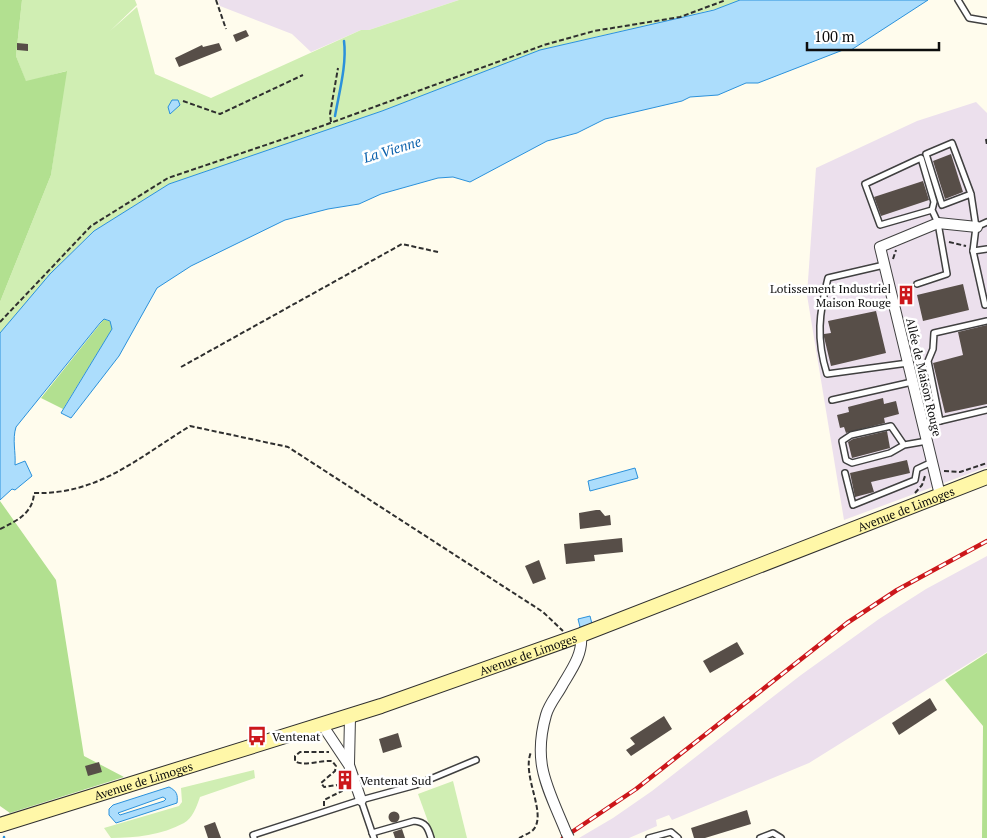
<svg xmlns="http://www.w3.org/2000/svg" width="987" height="838" font-family="'PT Serif',serif">
  <rect width="100%" height="100%" fill="#fffced"/>
  <g fill="#ece0ed">
    <polygon points="218,0 459,0 369,30 361,30 311,52 292,34 220,6"/>
    <polygon points="976,102 987,113 987,467 844,520 807,295 816,168 917,121"/>
    <polygon points="987,556 987,652 809,763 672,820 669,815 656,820 657,826 629,838 579,838 613,818 652,791 801,675 879,619 926,589"/>
  </g>
  <g fill="#d0eeb3">
    <polygon points="22,0 135,0 137,5 110,31 137,7 155,74 211,98 361,30 369,30 459,0 754,0 540,50 382,111 169,184 94,231 50,274 0,336 0,302 51,175 66,71 26,82 16,56"/>
    <path d="M254 770 255 778 200 797C197 806 192 819 184 823 162 835 135 838 111 838L104 828 179 806 182 802 181 788Z"/>
    <polygon points="453,781 467,838 434,838 418,794"/>
  </g>
  <g fill="#b2e090">
    <polygon points="0,0 22,0 16,56 26,81 67,71 51,175 0,302"/>
    <polygon points="104,319 111,322 112,329 63,409 41,398"/>
    <polygon points="0,501 56,580 84,756 124,777 10,813 0,806"/>
    <polygon points="987,653 987,838 982,838 983,726 945,680"/>
  </g>
  <g fill="#acddfc" stroke="#2b91db" fill-rule="evenodd">
    <path d="M740 0H928L851 50H843L758 83H746L718 95 690 97 682 101 605 119 577 133 547 141 470 182 453 177 438 178 381 194 359 204 328 209 285 220 191 266 157 288 119 356 71 418 61 413 112 329 110 321 104 319 100 323 16 427C12 440 16 452 15 465L25 461 32 476 15 490 12 489 0 500V333L50 274 94 231 169 184 382 111 540 50 714 10Z"/>
    <polygon points="172,100 178,100 180,105 170,114 168,107"/>
    <polygon points="635,468 638,478 590,491 588,481"/>
    <polygon points="590,616 592,624 580,627 578,619"/>
    <path d="M169 787C177 791 178 795 177 803L116 823 109 815V809L113 805ZM163 797 166 799 164 801 120 815 118 813Z"/>
  </g>
  <g fill="none" stroke-linecap="round" stroke-linejoin="round">
    <g stroke="#2b91db" stroke-width="2.5">
      <path d="M335 116C339 93 347 64 344 41"/>
      <polyline points="4,837 4,838"/>
    </g>
  </g>
  <g fill="#574e48">
    <polygon points="246,30 249,36 236,42 233,35"/>
    <polygon points="17,43 28,44 28,51 17,50"/>
    <polygon points="219,43 222,50 179,67 175,58 202,45 203,47"/>
    <polygon points="951,154 963,192 945,199 933,161"/>
    <polygon points="923,181 929,200 881,216 874,197"/>
    <polygon points="963,284 969,310 923,321 917,295"/>
    <polygon points="876,311 886,353 831,366 824,337 824,334 831,333 828,321"/>
    <polygon points="987,325 987,404 945,413 933,363 963,355 958,332"/>
    <polygon points="883,398 884,404 896,401 899,414 884,418 885,423 846,433 844,427 840,428 837,415 849,412 848,407"/>
    <polygon points="887,431 890,448 852,458 848,442 853,439"/>
    <polygon points="907,460 910,473 871,482 874,492 855,497 850,473"/>
    <polygon points="596,510 600,510 605,516 610,515 611,525 580,529 579,513"/>
    <polygon points="622,538 623,552 594,555 595,561 566,564 564,544"/>
    <polygon points="539,560 546,579 533,584 525,566"/>
    <polygon points="737,642 744,654 710,673 703,661"/>
    <polygon points="930,698 937,710 899,735 892,723"/>
    <polygon points="664,716 672,729 631,756 626,750 635,744 630,738"/>
    <polygon points="398,733 402,747 383,753 379,739"/>
    <polygon points="99,762 102,772 88,776 85,766"/>
    <polygon points="747,810 751,824 705,838 694,838 691,828"/>
    <circle cx="394" cy="817" r="5.5"/>
    <polygon points="215,822 221,838 208,838 204,826"/>
    <polygon points="402,829 405,838 395,838 393,832"/>
  </g>
  <g fill="none" stroke-linecap="round" stroke-linejoin="round">
    <defs>
      <g id="service">
        <polyline points="958,0 969,18 987,21"/>
        <polyline points="971,194 942,205 926,154 952,143 971,194 976,227 973,251 985,305"/>
        <polyline points="976,227 987,222"/>
        <polyline points="973,251 987,249"/>
        <path d="M884 265 828 278C819 313 816 339 827 374L908 363"/>
        <polyline points="917,284 947,274 938,223 932,210 880,225 865,184 921,158 934,202 932,210"/>
        <polyline points="832,400 912,382"/>
        <polyline points="940,421 928,361 933,349 934,333 987,321"/>
        <polyline points="923,425 987,410"/>
        <polyline points="904,445 891,426 851,435 842,441 846,460 852,463 890,453 904,445 927,441"/>
        <polyline points="845,473 853,505 915,480 917,469 932,462"/>
        <polyline points="361,800 374,838"/>
        <path d="M372 833 414 821C426 822 428 828 431 838"/>
        <polyline points="254,838 253,835 361,800 416,785 476,760"/>
        <polyline points="649,838 671,832 678,838"/>
        <polyline points="760,838 773,833 781,838"/>
      </g>
      <g id="minor">
        <polyline points="940,495 880,247 938,223 977,227"/>
        <polyline points="323,726 349,765 361,800"/>
        <polyline points="349,764 350,717"/>
        <path d="M566 832C548 788 532 764 546 715 549 704 558 694 563 684 572 669 583 654 581 635"/>
      </g>
      <g id="secondary">
        <path id="s1" d="M0 825 381 706 581 635 987 477"/>
      </g>
    </defs>
    <use href="#service" stroke="#404040" stroke-width="8"/>
    <use href="#minor" stroke="#404040" stroke-width="12"/>
    <use href="#secondary" stroke="#2f2f2f" stroke-width="16"/>
    <g stroke="#2f2f2f" stroke-width="2" stroke-dasharray="5 2.5" stroke-linecap="butt">
      <polyline points="216,0 226,29"/>
      <polyline points="183,101 220,114 303,75"/>
      <polyline points="331,122 330,114 338,68"/>
      <polyline points="986,139 987,145"/>
      <polyline points="949,242 966,246"/>
      <polyline points="893,259 896,250"/>
      <polyline points="0,322 91,226 168,178 322,126 544,45 594,31 680,17 726,0"/>
      <polyline points="181,367 402,244 438,252"/>
      <polyline points="944,471 960,472 987,463"/>
      <polyline points="915,493 922,485 925,476"/>
      <path d="M0 529C17 521 33 513 34 493 98 495 138 458 190 426L288 447 543 612 563 631"/>
      <path d="M324 806V800L342 791 337 785 324 787 321 783 335 771 336 766 332 761C321 760 302 767 295 761V756L300 752H329"/>
      <path d="M519 838C523 836 530 833 533 830 548 814 521 776 531 752"/>
    </g>
    <use href="#service" stroke="#fff" stroke-width="5"/>
    <use href="#minor" stroke="#fff" stroke-width="10"/>
    <use href="#secondary" stroke="#fff7a8" stroke-width="14"/>
    <defs>
      <polyline id="rail" points="563,838 636,789 847,623 897,590 987,541"/>
    </defs>
    <use href="#rail" stroke="#cc171b" stroke-width="4.5"/>
    <use href="#rail" stroke="#fff" stroke-width="2.5" stroke-dasharray="8" stroke-linecap="butt"/>
    <defs>
      <polyline id="minor-bridge" points="566,832 569,838"/>
    </defs>
    <use href="#minor-bridge" stroke="#404040" stroke-width="12" stroke-linecap="butt"/>
    <use href="#minor-bridge" stroke="#fff" stroke-width="10"/>
  </g>
  <defs>
    <symbol id="building-bare" viewBox="-9 -9 18 18"><path d="M-4-6H4V6H1V3H-1V6H-4ZM-2.5-4.3h1.7v1.8h-1.7ZM.8-4.3h1.7v1.8H.8ZM-2.5-1h1.7V.8h-1.7ZM.8-1h1.7V.8H.8Z" fill="#cc171b" stroke="#fff" stroke-width="2.5" paint-order="stroke"/></symbol>
    <symbol id="bus-bare" viewBox="-9 -9 18 18"><path d="M-5-6H5V4H4V6H2V4H-2V6H-4V4H-5ZM-3.5-4V0h7V-4ZM-3.5 1.2v1.5H-2V1.2ZM2 1.2v1.5H3.5V1.2Z" fill="#cc171b" stroke="#fff" stroke-width="2.5" paint-order="stroke"/></symbol>
  </defs>
  <g fill-rule="evenodd">
    <use href="#building-bare" x="892" y="281" width="28" height="28"/>
    <use href="#bus-bare" x="243" y="722" width="28" height="28"/>
    <use href="#building-bare" x="331" y="766" width="28" height="28"/>
  </g>
  <g text-anchor="middle" dominant-baseline="central" stroke-width="5" stroke-linejoin="round" paint-order="stroke">
    <g font-size="12" fill="#0d0d0d" stroke="#fff" text-anchor="start">
      <text x="891" y="288" text-anchor="end">Lotissement Industriel<tspan x="891" dy="14">Maison Rouge</tspan></text>
      <text x="272" y="736">Ventenat</text>
      <text x="360" y="780">Ventenat Sud</text>
    </g>
    <g font-size="12" fill="#0d0d0d" stroke="#fff">
      <text transform="translate(924 377) rotate(77)">Allée de Maison Rouge</text>
      <text stroke="none"><textPath href="#s1" startOffset="960">Avenue de Limoges</textPath></text>
      <text stroke="none"><textPath href="#s1" startOffset="555">Avenue de Limoges</textPath></text>
      <text stroke="none"><textPath href="#s1" startOffset="150">Avenue de Limoges</textPath></text>
    </g>
    <g font-size="14" font-style="italic" fill="#0a61ac" stroke="#fff">
      <text transform="translate(392 149) rotate(-17)">La Vienne</text>
    </g>
  </g>
  <path d="M807 42v8h132v-8" fill="none" stroke="#0d0d0d" stroke-width="2.5"/>
  <text x="814" y="42" font-size="15" fill="#0d0d0d" stroke="#ffffff" stroke-width="4" paint-order="stroke">100 m</text>
</svg>
